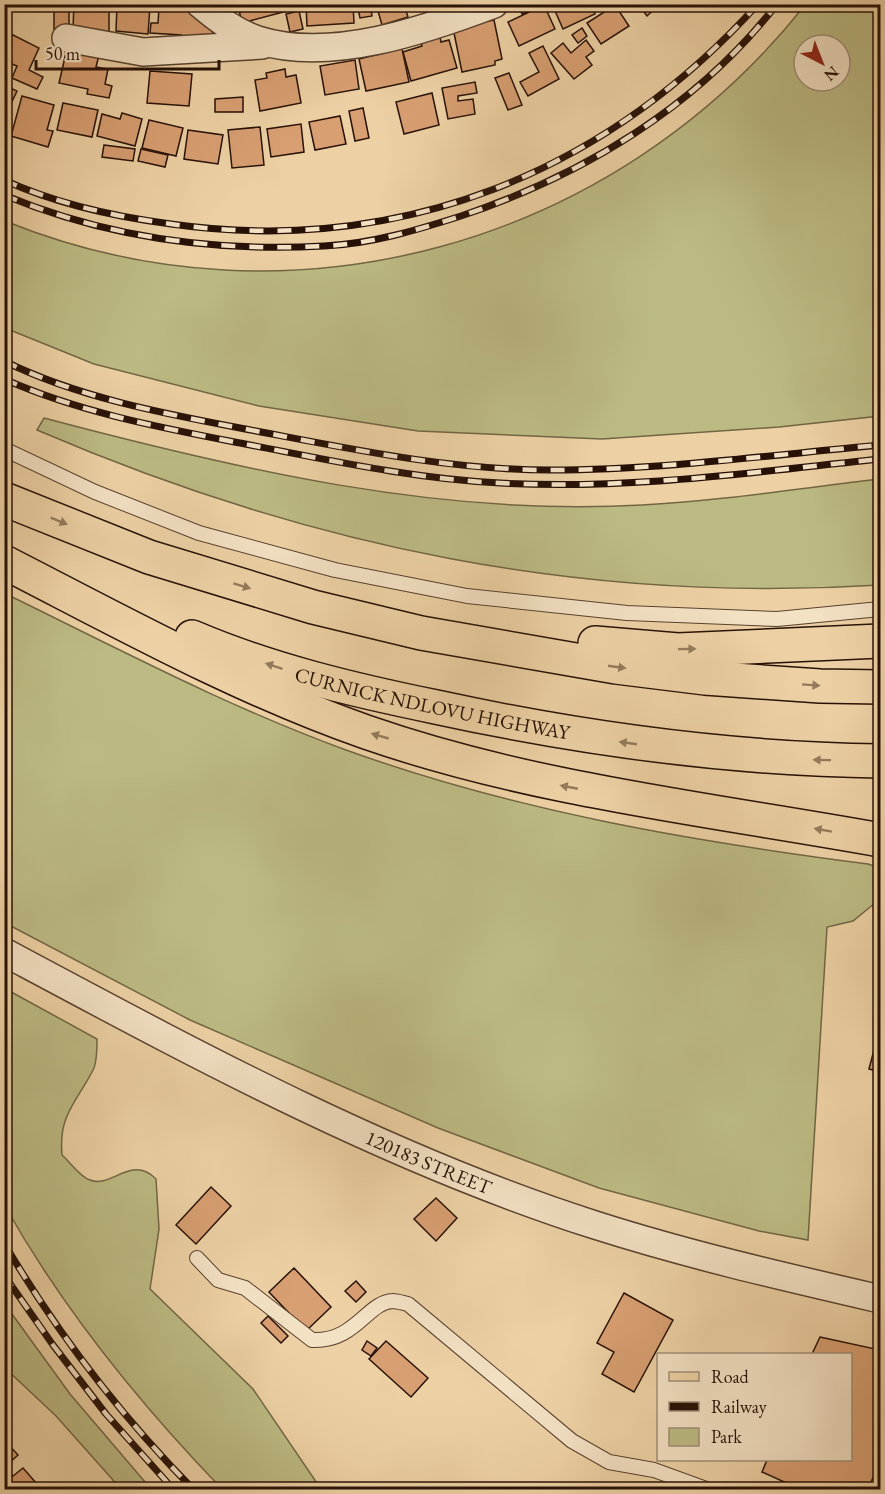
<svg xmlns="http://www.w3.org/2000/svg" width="885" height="1494" font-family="'EB Garamond',serif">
  <rect width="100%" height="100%" fill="#edd1a4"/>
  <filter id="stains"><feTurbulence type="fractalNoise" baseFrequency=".00333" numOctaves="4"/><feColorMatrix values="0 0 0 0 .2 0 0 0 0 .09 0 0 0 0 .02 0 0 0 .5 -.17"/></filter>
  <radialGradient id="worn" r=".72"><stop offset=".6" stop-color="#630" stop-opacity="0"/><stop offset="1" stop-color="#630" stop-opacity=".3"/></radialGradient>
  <g fill="#bcba83" stroke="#726645" stroke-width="1.5" fill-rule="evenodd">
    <path d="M805 5H880V416L779 427 602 439 418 431 259 406 94 364 5 328V221C291 337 615 245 805 5ZM804 45H840V81H804Z"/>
    <path d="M44 418C236 469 441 517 642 505 721 501 801 488 880 479V585C584 604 309 547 37 430Z"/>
    <path d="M4 593C117 648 228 707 346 750 515 811 690 841 868 864L880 868V899L853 921 827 927 808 1240 759 1231 599 1188 438 1128 190 1020 5 923Z"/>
    <path d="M4 988 97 1039C97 1048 97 1060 94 1068 78 1101 58 1114 62 1155 70 1162 80 1177 90 1180 111 1189 131 1154 156 1179L159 1229 150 1289 253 1389 321 1489H222C139 1403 64 1311 5 1206Z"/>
    <polygon points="4,1303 70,1394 151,1489 121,1489 56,1416 5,1368"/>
  </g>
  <g fill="#d89f72" stroke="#271107" stroke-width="1.5">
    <polygon points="28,4 47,4 48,10 28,10"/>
    <rect x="54" y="4" width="15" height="25"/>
    <polygon points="74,4 109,4 109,43 96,42 97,30 73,28"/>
    <polygon points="261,4 289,4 291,10 242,23 239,10"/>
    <polygon points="306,4 353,4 354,23 307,26"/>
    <polygon points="357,4 370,4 372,16 360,18"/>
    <polygon points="376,4 404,4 408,17 382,25"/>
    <polygon points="518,4 542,4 543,5 522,14"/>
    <polygon points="552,4 590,4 595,14 563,29"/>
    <polygon points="638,4 660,4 647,16"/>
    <polygon points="117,5 150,6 148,34 116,31"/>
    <polygon points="544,5 555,29 519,46 508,22"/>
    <polygon points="615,5 629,26 601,44 587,23"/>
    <polygon points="159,8 203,12 214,22 211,45 181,42 181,35 150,33 151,23 158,23"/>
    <polygon points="299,11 303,29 290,32 286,14"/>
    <polygon points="494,20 502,59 495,61 495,65 462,72 453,28"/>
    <polygon points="582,28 587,36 578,43 572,35"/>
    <polygon points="11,34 39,48 29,70 43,77 37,89 12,78 17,66 4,61 4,47"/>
    <polygon points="440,37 441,42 449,40 457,68 411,81 403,52 422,46 421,42"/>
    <polygon points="586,40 594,51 586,57 592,65 574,79 551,53 563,43 571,53"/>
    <polygon points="68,44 100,51 96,67 108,69 105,84 112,86 109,98 87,94 88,89 59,83"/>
    <polygon points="401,44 409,82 366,91 359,59 384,53 382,48"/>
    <polygon points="543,46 559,79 528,96 520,82 539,72 529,53"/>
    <polygon points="355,60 359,89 325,95 320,66"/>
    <polygon points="285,69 286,77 296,75 301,103 260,111 255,80 267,78 266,73"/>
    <polygon points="150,71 192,74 189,106 147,103"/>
    <polygon points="509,73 522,105 508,110 495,78"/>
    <polygon points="475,82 477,93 458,96 458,101 473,99 475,114 448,119 442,88"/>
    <polygon points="4,85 17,91 6,114 4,114"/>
    <polygon points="432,93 439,125 404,134 396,102"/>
    <polygon points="22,96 54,105 47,130 53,131 48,147 11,136"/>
    <polygon points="243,97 243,112 215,112 215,99"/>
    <polygon points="63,103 98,110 92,137 57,130"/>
    <polygon points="363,108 369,138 355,141 349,111"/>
    <polygon points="122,113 142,119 135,146 97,136 102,114 120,119"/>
    <polygon points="340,116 346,144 315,150 309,122"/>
    <polygon points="149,120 183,128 176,156 142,148"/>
    <polygon points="301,124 304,152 271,157 267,129"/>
    <polygon points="260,127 264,165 232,168 228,130"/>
    <polygon points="188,130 223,135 218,164 184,159"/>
    <polygon points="104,145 135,149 133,161 102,157"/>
    <polygon points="141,149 168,155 165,167 138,161"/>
    <polygon points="874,1050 880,1052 880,1072 869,1069"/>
    <polygon points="211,1187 231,1206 196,1244 176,1225"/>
    <polygon points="436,1198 457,1218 436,1241 414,1219"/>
    <polygon points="294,1268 331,1307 306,1331 269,1292"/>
    <polygon points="356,1281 366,1292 356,1302 345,1291"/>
    <polygon points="624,1293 673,1320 634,1392 602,1374 614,1352 597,1343"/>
    <polygon points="268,1316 288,1336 281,1343 261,1323"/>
    <polygon points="820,1337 880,1350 880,1460 868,1490 802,1490 762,1472 767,1460 850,1460 850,1354 812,1354"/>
    <polygon points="367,1341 377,1348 371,1356 362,1350"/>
    <polygon points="386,1341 428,1378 411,1397 369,1359"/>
    <polygon points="4,1440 18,1455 5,1467 4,1466"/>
    <polygon points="23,1468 37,1484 30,1490 4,1490 4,1476 9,1472 13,1476"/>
  </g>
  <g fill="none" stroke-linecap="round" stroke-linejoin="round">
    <defs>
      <g id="service">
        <polyline points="4,449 95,492 199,533 335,570 467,596 627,613 777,619 880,609"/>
        <path d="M197 1258 218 1280 245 1288 312 1340C356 1342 367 1302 393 1301 397 1301 403 1303 408 1304L572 1441 609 1462 654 1470 709 1490"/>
      </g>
      <g id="minor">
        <path d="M200 4C218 19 236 33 258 40 331 63 425 30 494 4"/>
        <polyline points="66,38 143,52 262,45"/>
        <path id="s1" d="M4 952C195 1054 388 1159 595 1225 689 1255 785 1277 880 1299"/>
      </g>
      <g id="primary">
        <polyline points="4,499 149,557 313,607 421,633 616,667 705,678 820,686 880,687"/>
        <path d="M4 562C123 623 240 688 366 732 533 790 708 809 880 840"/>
        <path id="s2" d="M192 637C269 670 353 690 436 707 583 739 730 759 880 761"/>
        <polyline points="595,643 678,650 880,641"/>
      </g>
    </defs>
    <use href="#service" stroke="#58412e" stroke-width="16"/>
    <use href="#minor" stroke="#58412e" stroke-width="30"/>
    <use href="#primary" stroke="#271107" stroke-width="36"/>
    <use href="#service" stroke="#f3e1c4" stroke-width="14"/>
    <use href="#minor" stroke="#f3e1c4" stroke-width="27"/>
    <use href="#primary" stroke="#edd1a4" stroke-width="33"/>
    <defs>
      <g id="rail">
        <path d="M4 180C54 203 117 217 171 224 399 256 604 174 758 4"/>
        <path d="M4 195C105 237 215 252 324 246 371 244 417 230 461 216 583 175 697 107 777 4"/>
        <path d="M4 361C77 397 161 413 240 428 342 447 445 470 550 470 660 470 771 455 880 445"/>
        <path d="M4 379C81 413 163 428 245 444 329 460 414 479 500 483 628 490 754 472 880 459"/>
        <path d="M4 1243C57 1333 121 1416 194 1490"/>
        <polyline points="4,1275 53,1345 106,1414 174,1490"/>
      </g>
    </defs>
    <use href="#rail" stroke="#271107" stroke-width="7"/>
    <use href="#rail" stroke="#f3e1c4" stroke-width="4.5" stroke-dasharray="14" stroke-linecap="butt"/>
  </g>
  <defs><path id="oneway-solid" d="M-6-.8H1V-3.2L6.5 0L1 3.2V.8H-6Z" transform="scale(1.5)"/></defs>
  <g fill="#947b5d">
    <use href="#oneway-solid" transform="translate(59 521) rotate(22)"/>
    <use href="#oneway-solid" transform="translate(242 586) rotate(17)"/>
    <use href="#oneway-solid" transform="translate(687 649) rotate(-1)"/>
    <use href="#oneway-solid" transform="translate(274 666) rotate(-162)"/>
    <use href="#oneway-solid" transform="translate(617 667) rotate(8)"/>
    <use href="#oneway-solid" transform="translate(811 685) rotate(4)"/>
    <use href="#oneway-solid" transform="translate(380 736) rotate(-164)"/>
    <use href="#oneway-solid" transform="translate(628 743) rotate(-172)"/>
    <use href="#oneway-solid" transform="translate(822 760) rotate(-179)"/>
    <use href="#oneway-solid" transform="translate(569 787) rotate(-169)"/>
    <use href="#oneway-solid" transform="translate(823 830) rotate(-170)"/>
  </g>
  <g text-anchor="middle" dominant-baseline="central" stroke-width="4.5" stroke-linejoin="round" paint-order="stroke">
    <g font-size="20" fill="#271107" stroke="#f3e1c4">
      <text stroke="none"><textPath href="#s2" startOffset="250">CURNICK NDLOVU HIGHWAY</textPath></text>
      <text stroke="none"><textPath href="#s1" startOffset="474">120183 STREET</textPath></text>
    </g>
  </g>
  <rect width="885" height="1494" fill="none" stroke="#edd1a4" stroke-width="24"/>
  <rect x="6" y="6" width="873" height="1482" fill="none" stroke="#271107" stroke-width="3"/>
  <rect x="12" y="12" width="861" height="1470" fill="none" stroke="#271107" stroke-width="1.5"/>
  <rect x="657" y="1353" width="195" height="108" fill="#f3e1c4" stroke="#a18e78" stroke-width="1.5"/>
  <rect x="669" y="1372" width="30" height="9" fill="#edd1a4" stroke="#a18e78" stroke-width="1.5"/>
  <text x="711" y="1383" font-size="18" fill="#271107">Road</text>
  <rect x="669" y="1402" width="30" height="9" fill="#271107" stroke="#a18e78" stroke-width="1.5"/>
  <text x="711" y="1413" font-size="18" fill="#271107">Railway</text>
  <rect x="669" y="1428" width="30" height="18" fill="#bcba83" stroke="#a18e78" stroke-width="1.5"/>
  <text x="711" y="1443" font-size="18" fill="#271107">Park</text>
  <g transform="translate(822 63) rotate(138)"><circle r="28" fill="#f3e1c4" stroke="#a18e78" stroke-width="1.5"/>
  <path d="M0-4.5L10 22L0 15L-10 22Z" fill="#8f2418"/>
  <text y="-9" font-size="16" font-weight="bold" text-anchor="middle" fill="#271107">N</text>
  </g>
  <path d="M36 60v9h183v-9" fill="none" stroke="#271107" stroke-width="3"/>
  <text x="45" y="60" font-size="18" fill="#271107" stroke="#f3e1c4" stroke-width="4.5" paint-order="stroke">50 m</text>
  <rect width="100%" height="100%" filter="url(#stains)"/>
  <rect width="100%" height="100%" fill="url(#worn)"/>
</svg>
